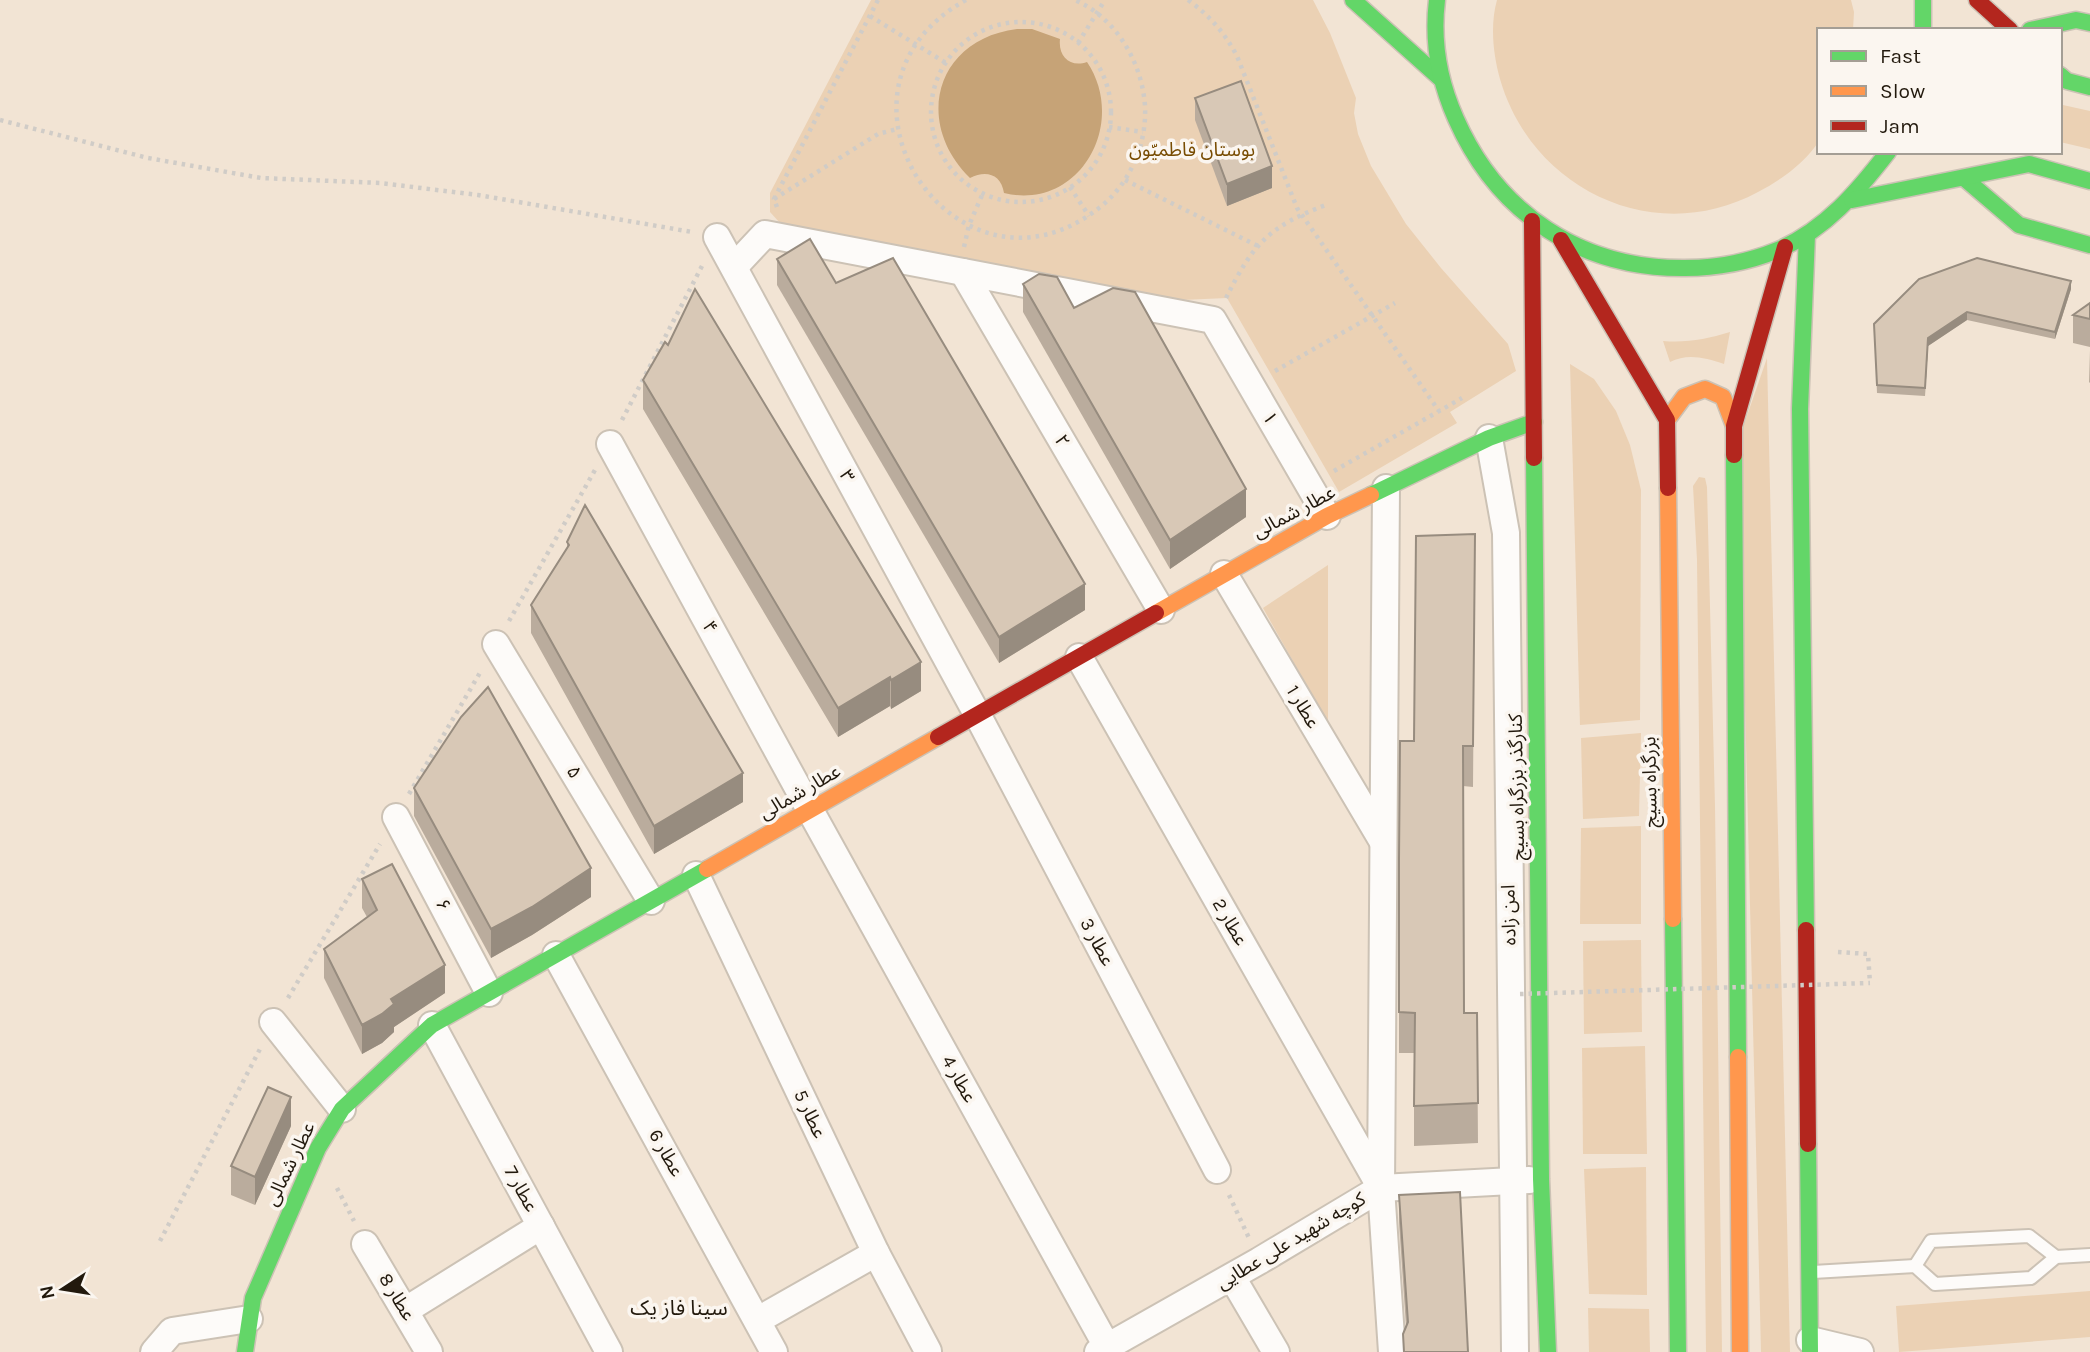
<svg xmlns="http://www.w3.org/2000/svg" width="2090" height="1352" font-family="Karla,'Noto Sans Arabic',sans-serif">
  <rect width="100%" height="100%" fill="#f2e4d4"/>
  <g fill="#ebd1b4">
    <polygon points="871,0 1313,0 1330,33 1356,98 1354,113 1358,134 1371,166 1406,224 1441,268 1508,344 1516,371 1450,412 1457,423 1339,492 1227,298 1182,300 780,223 770,212 770,193"/>
    <path d="M1497 0H1851L1854 12 1853 30H1819V141C1805 163 1781 180 1758 192 1655 248 1532 190 1500 79 1493 54 1490 25 1497 0Z"/>
    <polygon points="2063,105 2090,111 2090,149 2060,142 2060,106"/>
    <path d="M1730 332 1724 364C1705 358 1688 353 1670 362L1663 341C1687 343 1707 339 1730 332Z"/>
    <polygon points="1767,358 1790,1352 1761,1352 1740,499 1741,433"/>
    <polygon points="1570,364 1594,379 1616,411 1630,445 1641,490 1640,720 1580,725"/>
    <polygon points="1699,477 1705,478 1707,487 1715,806 1722,1352 1706,1352 1697,560 1693,486"/>
    <polygon points="1328,565 1328,723 1263,608"/>
    <polygon points="1641,733 1639,816 1583,819 1581,738"/>
    <polygon points="1641,826 1641,924 1580,924 1581,828"/>
    <polygon points="1641,940 1642,1032 1584,1034 1583,941"/>
    <polygon points="1645,1046 1647,1154 1583,1154 1582,1048"/>
    <polygon points="1646,1167 1647,1295 1589,1294 1584,1169"/>
    <polygon points="2090,1291 2090,1337 1899,1352 1896,1306"/>
    <polygon points="1588,1308 1649,1309 1650,1352 1589,1352"/>
  </g>
  <path fill="#c6a377" d="M1017 29H1032L1060 39C1058 56 1070 68 1087 62 1128 123 1080 211 1004 193 1001 174 986 170 970 178 913 122 936 39 1017 29Z"/>
  <g fill="none" stroke-linecap="round" stroke-linejoin="round">
    <defs>
      <g id="lane">
        <polyline points="1915,1266 1931,1241 2029,1236 2056,1257"/>
        <polyline points="1813,1272 1915,1266 1935,1284 2031,1278 2056,1257 2090,1255"/>
      </g>
      <g id="street">
        <polyline points="717,237 977,714 1217,1170"/>
        <polyline points="734,267 765,234 1213,320 1327,516"/>
        <polyline points="963,272 1161,610"/>
        <polyline points="1489,438 1506,533 1515,1352"/>
        <polyline points="610,444 810,810 1110,1352"/>
        <polyline points="1386,488 1381,1188 1392,1352"/>
        <polyline points="1224,574 1382,840"/>
        <polyline points="496,644 651,901"/>
        <polyline points="1079,657 1380,1186"/>
        <polyline points="396,817 489,993"/>
        <polyline points="696,875 876,1253 928,1351"/>
        <polyline points="556,955 774,1352"/>
        <polyline points="273,1022 342,1109"/>
        <polyline points="432,1025 609,1352"/>
        <polyline points="365,1244 429,1352"/>
        <polyline points="1232,1277 1276,1352"/>
        <polyline points="406,1310 541,1226"/>
        <polyline points="758,1320 876,1253"/>
        <polyline points="1810,1340 1860,1352"/>
        <polyline points="154,1352 172,1331 249,1319"/>
        <polyline points="1098,1352 1259,1261 1381,1188 1529,1180"/>
      </g>
      <g id="fast">
        <polyline points="1353,0 1440,78"/>
        <path d="M1437 0C1432 41 1439 81 1456 119 1498 214 1581 269 1685 268 1717 268 1749 262 1778 250 1826 229 1857 192 1888 152"/>
        <polyline points="1923,0 1923,30"/>
        <polyline points="2030,30 2076,20 2090,23"/>
        <polyline points="2060,75 2067,81 2090,87"/>
        <polyline points="1964,178 2019,225 2090,245"/>
        <polyline points="1852,200 2029,164 2090,181"/>
        <polyline points="1734,455 1738,1057"/>
        <polyline points="1534,458 1541,1179 1548,1352"/>
        <polyline points="1371,495 1489,438 1534,422"/>
        <polyline points="1673,919 1678,1352"/>
        <polyline points="1806,930 1800,409 1807,235"/>
        <polyline points="1808,1144 1810,1352"/>
        <polyline points="245,1352 253,1298 318,1148 342,1109 432,1025 707,869"/>
      </g>
      <g id="slow">
        <polyline points="1667,420 1684,397 1705,389 1723,397 1734,426"/>
        <polyline points="1668,488 1673,919"/>
        <polyline points="1156,613 1327,516 1371,495"/>
        <polyline points="707,869 938,737"/>
        <polyline points="1738,1057 1740,1352"/>
      </g>
      <g id="jam">
        <polyline points="1977,0 2010,30"/>
        <polyline points="1532,221 1534,458"/>
        <polyline points="1561,240 1667,420 1668,488"/>
        <polyline points="1734,455 1734,426 1785,247"/>
        <polyline points="938,737 1156,613"/>
        <polyline points="1806,930 1808,1144"/>
      </g>
    </defs>
    <use href="#lane" stroke="#ccc2b5" stroke-width="16"/>
    <use href="#street" stroke="#ccc2b5" stroke-width="30"/>
    <use href="#fast" stroke="#ccc2b5" stroke-width="19"/>
    <use href="#slow" stroke="#ccc2b5" stroke-width="19"/>
    <use href="#jam" stroke="#ccc2b5" stroke-width="19"/>
    <g stroke="#d0ccc7" stroke-width="4.5" stroke-dasharray="3.5 5" stroke-linecap="butt">
      <path d="M966 0C804 90 957 319 1099 208 1130 184 1147 144 1145 106 1142 62 1116 18 1075 0"/>
      <path d="M1188 0C1210 16 1224 32 1237 56L1297 208 1439 411"/>
      <polyline points="870,16 946,63"/>
      <circle cx="1021" cy="112" r="90"/>
      <polyline points="1078,43 1105,0"/>
      <polyline points="0,120 148,158 261,178 380,183 478,195 692,232"/>
      <polyline points="1109,127 1143,132"/>
      <polyline points="1125,180 1258,246"/>
      <polyline points="1070,187 1089,216"/>
      <polyline points="774,199 878,134 897,129"/>
      <polyline points="777,207 774,199 878,0"/>
      <polyline points="964,247 969,225 983,193"/>
      <path d="M1226 298C1253 244 1269 226 1326 205"/>
      <polyline points="1275,371 1395,303"/>
      <polyline points="622,420 702,266"/>
      <polyline points="1334,471 1462,398"/>
      <polyline points="509,621 595,470"/>
      <polyline points="409,794 481,671"/>
      <polyline points="1838,952 1868,954 1870,983"/>
      <polyline points="288,998 380,844"/>
      <polyline points="337,1188 354,1221"/>
      <polyline points="1229,1195 1249,1238"/>
      <polyline points="160,1241 260,1049"/>
    </g>
    <use href="#lane" stroke="#fdfbf9" stroke-width="12"/>
    <use href="#street" stroke="#fdfbf9" stroke-width="26"/>
    <use href="#fast" stroke="#63d668" stroke-width="16"/>
    <use href="#slow" stroke="#ff974d" stroke-width="16"/>
    <use href="#jam" stroke="#b3261e" stroke-width="16"/>
    <polyline stroke="#d0ccc7" stroke-width="4.5" stroke-dasharray="3.5 5" stroke-linecap="butt" points="1520,994 1870,983"/>
  </g>
  <g fill="#baac9d">
    <polygon points="1195,98 1272,188 1227,206 1195,120"/>
    <polygon points="777,259 836,283 1085,610 999,663 777,285"/>
    <polygon points="1023,284 1074,308 1246,517 1170,569 1023,312"/>
    <polygon points="2071,289 2055,339 1967,320 1928,346 1925,396 1877,393 1874,324"/>
    <polygon points="2090,303 2090,347 2073,343 2073,315"/>
    <polygon points="2090,351 2090,383 2089,382"/>
    <polygon points="643,380 921,691 891,709 890,706 838,737 643,409"/>
    <polygon points="1475,534 1473,787 1463,786 1464,1013 1477,1013 1478,1143 1414,1146 1414,1053 1399,1053 1399,859 1414,741"/>
    <polygon points="567,542 743,802 654,854 531,633 531,605 567,548"/>
    <polygon points="414,788 591,897 532,935 491,958 414,816"/>
    <polygon points="362,879 445,993 394,1027 394,1032 382,1043 362,1054 324,978 324,949 367,917 362,908"/>
    <polygon points="291,1126 255,1205 231,1195 231,1166"/>
    <polygon points="1399,1195 1468,1352 1403,1352 1403,1334 1406,1326 1399,1223"/>
  </g>
  <g fill="#978c7f">
    <polygon points="1272,166 1272,188 1227,206 1227,184"/>
    <polygon points="2071,281 2071,289 2055,339 2055,332"/>
    <polygon points="1967,312 1967,320 1928,346 1925,396 1928,338"/>
    <polygon points="1246,489 1246,517 1170,569 1170,540"/>
    <polygon points="1085,584 1085,610 999,663 999,637"/>
    <polygon points="921,662 921,691 891,709 891,680"/>
    <polygon points="890,677 890,706 838,737 838,708"/>
    <polygon points="743,773 743,802 654,854 654,826"/>
    <polygon points="591,868 591,897 532,935 491,958 491,929"/>
    <polygon points="445,965 445,993 394,1027 394,1032 382,1043 362,1054 362,1025 391,999"/>
    <polygon points="291,1097 291,1126 255,1205 255,1177"/>
  </g>
  <g fill="#d8c8b6" stroke="#978c7f" stroke-width="2">
    <polygon points="1241,81 1272,166 1227,184 1195,98"/>
    <polygon points="810,239 836,283 893,258 1085,584 999,637 777,259"/>
    <polygon points="1977,258 2071,281 2055,332 1967,312 1928,338 1925,388 1877,385 1874,324 1919,279"/>
    <polygon points="1039,274 1057,277 1074,308 1113,288 1135,292 1246,489 1170,540 1023,284"/>
    <polygon points="695,289 921,662 891,680 890,677 838,708 643,380 665,342 668,345"/>
    <polygon points="2090,303 2090,319 2073,315"/>
    <polygon points="585,505 743,773 654,826 531,605 569,545 567,542"/>
    <polygon points="1475,534 1473,746 1463,746 1464,1013 1477,1013 1478,1103 1414,1106 1415,1013 1399,1012 1399,859 1400,741 1414,741 1416,536"/>
    <polygon points="488,687 591,868 532,907 491,929 414,788 461,717"/>
    <polygon points="392,864 445,965 391,999 394,1004 382,1014 362,1025 324,949 377,910 362,879"/>
    <polygon points="268,1087 291,1097 255,1177 231,1166"/>
    <polygon points="1460,1192 1468,1352 1404,1352 1403,1334 1408,1322 1399,1195"/>
  </g>
  <g text-anchor="middle" dominant-baseline="central" stroke-width="7" stroke-linejoin="round" paint-order="stroke">
    <g font-size="19" fill="#784c02" stroke="#fbf6f0">
      <text x="1192" y="150">بوستان فاطمیّون</text>
    </g>
    <g font-size="19" fill="#22190d" stroke="#fbf6f0">
      <text transform="translate(1270 418) rotate(60)">۱</text>
      <text transform="translate(1062 441) rotate(60)">۲</text>
      <text transform="translate(847 476) rotate(61)">۳</text>
      <text transform="translate(1294 512) rotate(-28)">عطار شمالی</text>
      <text transform="translate(710 627) rotate(61)">۴</text>
      <text transform="translate(1303 707) rotate(59)">عطار 1</text>
      <text transform="translate(574 772) rotate(59)">۵</text>
      <text transform="translate(1650 782) rotate(-91)">بزرگراه بسیج</text>
      <text transform="translate(1517 787) rotate(-91)">کنارگذر بزرگراه بسیج</text>
      <text transform="translate(800 792) rotate(-30)">عطار شمالی</text>
      <text transform="translate(443 905) rotate(62)">۶</text>
      <text transform="translate(1509 915) rotate(-91)">امن زاده</text>
      <text transform="translate(1230 922) rotate(60)">عطار 2</text>
      <text transform="translate(1097 942) rotate(62)">عطار 3</text>
      <text transform="translate(959 1079) rotate(61)">عطار 4</text>
      <text transform="translate(810 1114) rotate(65)">عطار 5</text>
      <text transform="translate(666 1153) rotate(61)">عطار 6</text>
      <text transform="translate(290 1164) rotate(-64)">عطار شمالی</text>
      <text transform="translate(521 1189) rotate(61)">عطار 7</text>
      <text transform="translate(1291 1241) rotate(-31)">کوچه شهید علی عطایی</text>
      <text transform="translate(397 1297) rotate(59)">عطار 8</text>
    </g>
    <g font-size="21" fill="#22190d" stroke="#fbf6f0">
      <text x="679" y="1308">سینا فاز یک</text>
    </g>
  </g>
  <rect x="1817" y="28" width="245" height="126" fill="#fbf6f0" stroke="#a49e95" stroke-width="2"/>
  <rect x="1831" y="51" width="35" height="10" fill="#63d668" stroke="#a49e95" stroke-width="2"/>
  <text x="1880" y="63" font-size="21" fill="#22190d">Fast</text>
  <rect x="1831" y="86" width="35" height="10" fill="#ff974d" stroke="#a49e95" stroke-width="2"/>
  <text x="1880" y="98" font-size="21" fill="#22190d">Slow</text>
  <rect x="1831" y="121" width="35" height="10" fill="#b3261e" stroke="#a49e95" stroke-width="2"/>
  <text x="1880" y="133" font-size="21" fill="#22190d">Jam</text>
  <g transform="translate(63 1289) rotate(258)" stroke="#fbf6f0" stroke-width="5" paint-order="stroke">
  <path d="M0-5L12 26L0 18L-12 26Z" fill="#22190d"/>
  <text y="-10" font-size="19" font-weight="bold" text-anchor="middle" fill="#22190d">N</text>
  </g>
</svg>
